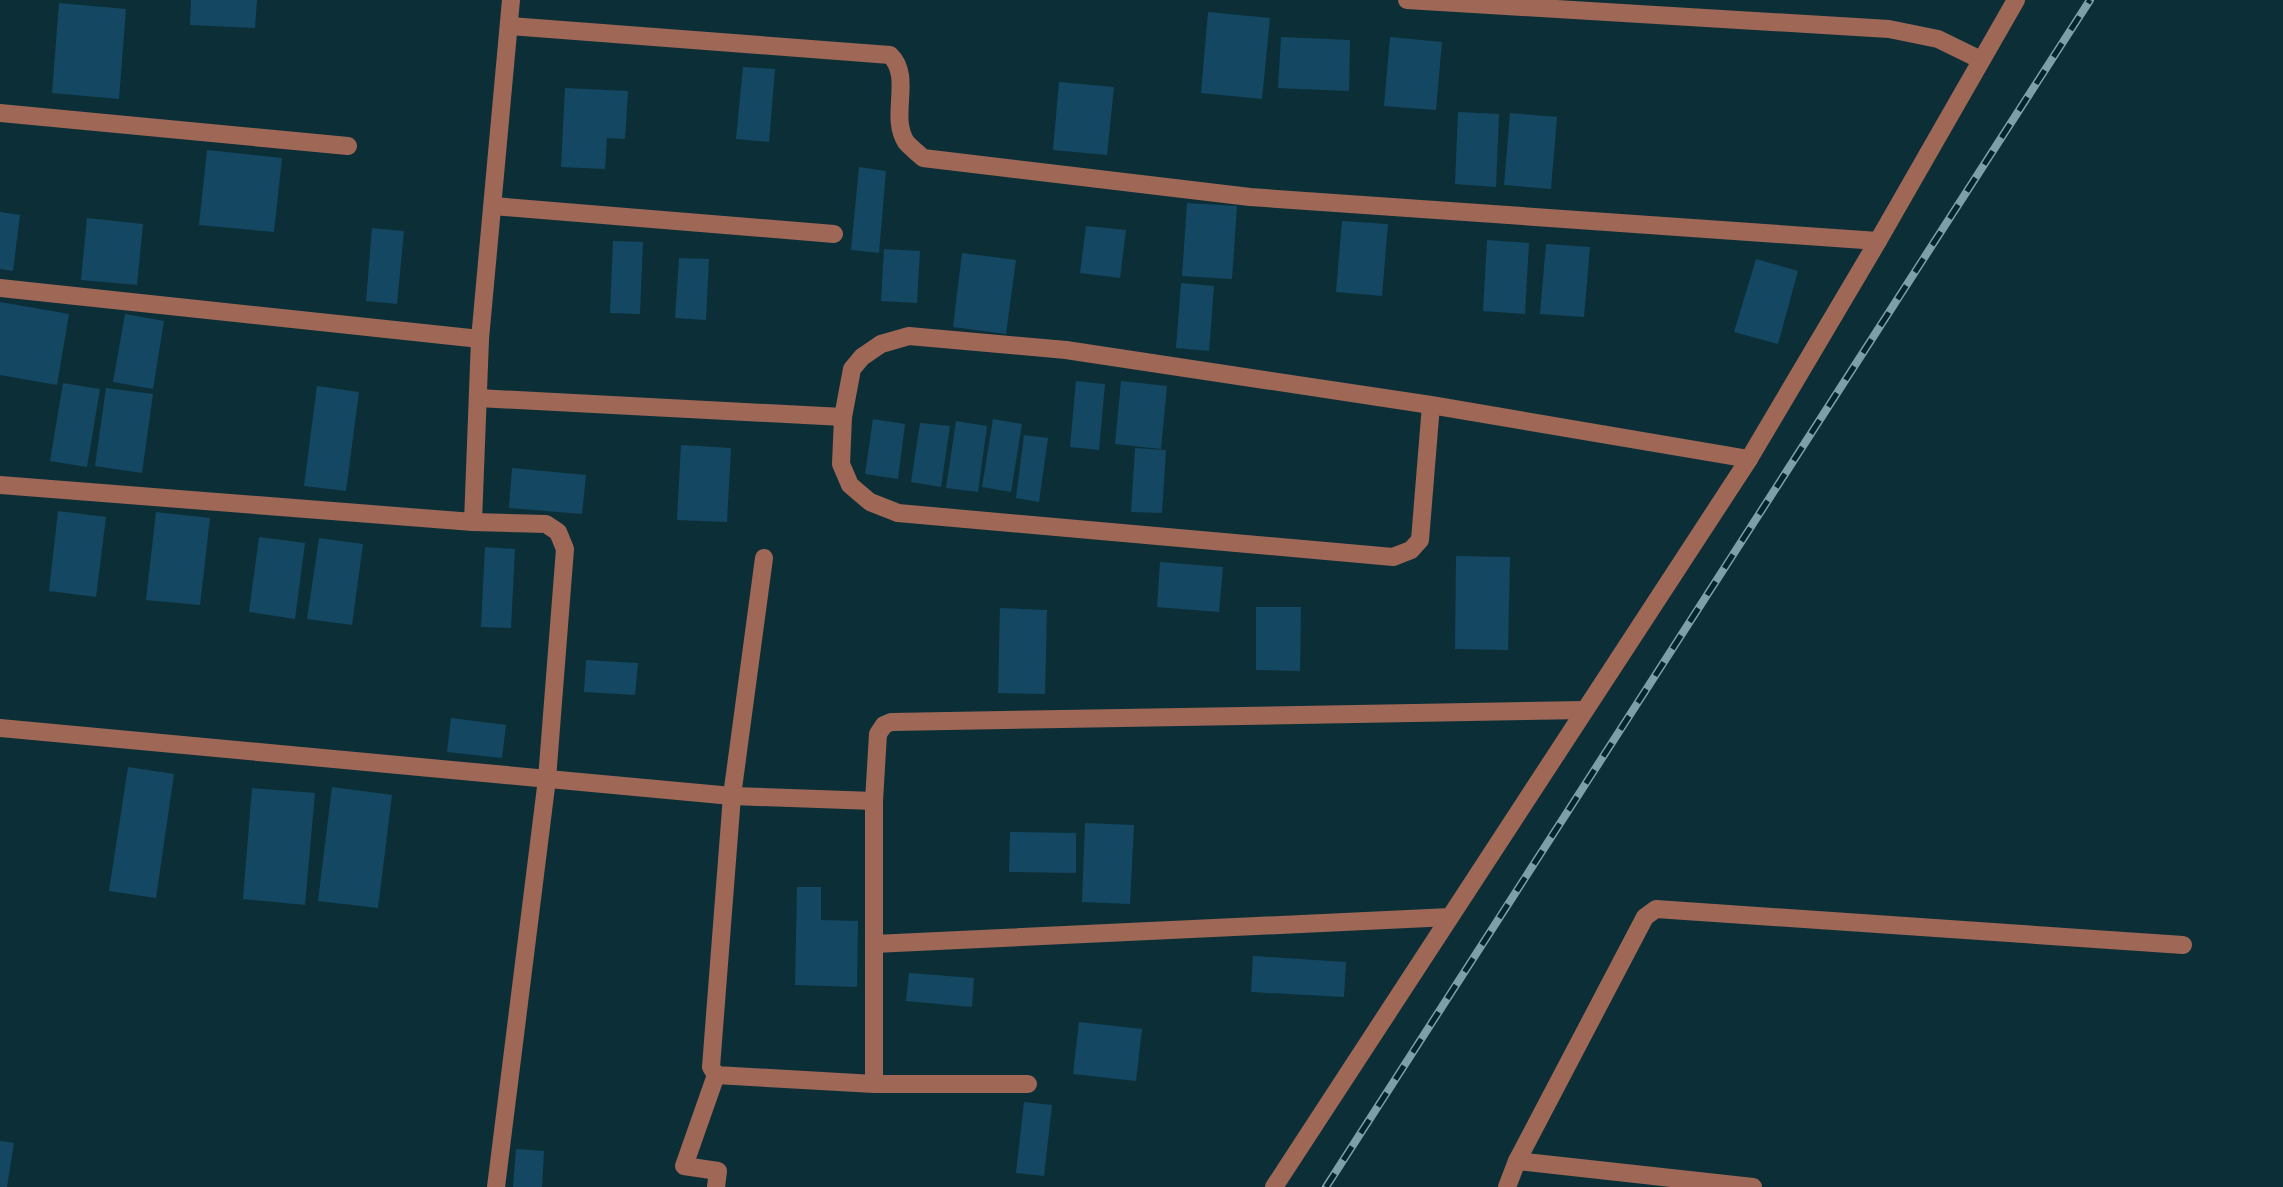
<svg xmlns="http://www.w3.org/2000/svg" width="2283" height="1187" font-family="'Work Sans',sans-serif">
  <rect width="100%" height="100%" fill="#0c2f37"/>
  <g fill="#144762">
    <polygon points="191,0 257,0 255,28 190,25"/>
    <polygon points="59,3 126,9 119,99 52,93"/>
    <polygon points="1208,12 1270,18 1262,99 1201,93"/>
    <polygon points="1281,37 1350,40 1349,91 1278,88"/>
    <polygon points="1390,37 1442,42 1436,110 1384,106"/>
    <polygon points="743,67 775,69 769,142 736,139"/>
    <polygon points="1059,82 1114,87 1107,155 1053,150"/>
    <polygon points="565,88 628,91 625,139 607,138 605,169 561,167"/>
    <polygon points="1458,112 1499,114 1496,187 1455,184"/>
    <polygon points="1510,113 1557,117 1551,189 1504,185"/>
    <polygon points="207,150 282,158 274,232 199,225"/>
    <polygon points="859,167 886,171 879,253 851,250"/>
    <polygon points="1187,203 1237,206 1232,279 1182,276"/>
    <polygon points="0,212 20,215 13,271 0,269"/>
    <polygon points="87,218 143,224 137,285 81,280"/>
    <polygon points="1342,221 1388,224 1382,296 1336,292"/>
    <polygon points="1086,226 1126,230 1120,278 1080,273"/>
    <polygon points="372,228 404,231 397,304 366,301"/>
    <polygon points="1487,240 1529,243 1525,314 1483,311"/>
    <polygon points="613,241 643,242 640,314 610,313"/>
    <polygon points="1546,244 1590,247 1584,317 1540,314"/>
    <polygon points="884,249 920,251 917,303 881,301"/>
    <polygon points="962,253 1016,260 1006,334 953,327"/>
    <polygon points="679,258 709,259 706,320 675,318"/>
    <polygon points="1756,259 1798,271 1778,344 1734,332"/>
    <polygon points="1181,283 1214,286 1209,351 1176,348"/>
    <polygon points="0,302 69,314 57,385 0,375"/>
    <polygon points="125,314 164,321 153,389 113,382"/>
    <polygon points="1076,381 1105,384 1099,450 1070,447"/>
    <polygon points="1121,381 1167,386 1161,449 1115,444"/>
    <polygon points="63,383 100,389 87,467 50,461"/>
    <polygon points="317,386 359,392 346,491 304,486"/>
    <polygon points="106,388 153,394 142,473 95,466"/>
    <polygon points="873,419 905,424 898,479 865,474"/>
    <polygon points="993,419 1022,424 1011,492 982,487"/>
    <polygon points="956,421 987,426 978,492 946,488"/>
    <polygon points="920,423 950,426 941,487 911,482"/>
    <polygon points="1024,435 1048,438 1039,502 1016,498"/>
    <polygon points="681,445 731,448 727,522 677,520"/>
    <polygon points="1135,448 1166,450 1162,513 1131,512"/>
    <polygon points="512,468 586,475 582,514 509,508"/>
    <polygon points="58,511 106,517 96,597 49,591"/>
    <polygon points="156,512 210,518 200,605 146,600"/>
    <polygon points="259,537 305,543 295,619 249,612"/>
    <polygon points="319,538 363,544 352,625 307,619"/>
    <polygon points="485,547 515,549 511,628 481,627"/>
    <polygon points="1456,556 1510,557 1508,650 1455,649"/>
    <polygon points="1160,562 1223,567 1219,612 1157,607"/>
    <polygon points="1256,607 1301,607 1300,671 1256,670"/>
    <polygon points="1000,608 1047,610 1045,694 998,693"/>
    <polygon points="586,660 638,663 635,695 584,692"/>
    <polygon points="451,718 506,725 502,758 447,752"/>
    <polygon points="128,767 174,774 156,898 109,891"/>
    <polygon points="332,787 392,795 378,908 318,901"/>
    <polygon points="252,788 315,793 305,905 243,899"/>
    <polygon points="1085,823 1134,825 1130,904 1082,902"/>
    <polygon points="1010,832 1076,833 1076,873 1009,872"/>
    <polygon points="797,887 821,887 821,920 858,921 857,987 795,985"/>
    <polygon points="1253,956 1346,962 1344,997 1251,992"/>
    <polygon points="909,973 974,978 972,1007 906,1001"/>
    <polygon points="1079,1022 1142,1029 1136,1081 1073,1074"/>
    <polygon points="1024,1102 1052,1105 1044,1176 1016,1173"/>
    <polygon points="0,1141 14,1143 7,1187 0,1187"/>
    <polygon points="516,1149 544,1151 542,1187 513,1187"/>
  </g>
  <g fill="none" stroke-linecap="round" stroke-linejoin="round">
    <g stroke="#9f6756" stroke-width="18">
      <polyline points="1407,0 1889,29 1938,39 1981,60"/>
      <path d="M510 26 890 55C913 77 889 116 906 142 911 148 918 153 923 158L1250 197 1878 241"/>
      <polyline points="0,113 348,146"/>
      <polyline points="493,206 834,234"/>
      <polyline points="0,288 480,339"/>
      <polyline points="478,398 843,417"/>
      <polyline points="1431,405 1420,540 1411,550 1393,557 898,513 870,502 850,485 841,464 843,417 852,369 862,357 881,344 909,336 1066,350 1431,405 1749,459"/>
      <polyline points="0,485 473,522 480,339 511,0"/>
      <polyline points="473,522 546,524 558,532 565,549 547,779 496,1187"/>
      <polyline points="764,558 732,796 711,1067 716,1075 874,1084 1028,1084"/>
      <polyline points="0,728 732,796 874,801"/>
      <polyline points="874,944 1450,917"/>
      <polyline points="874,1084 874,801 878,734 884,725 891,722 1585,710"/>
      <polyline points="1517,1161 1753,1187"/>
      <polyline points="716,1187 718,1171 684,1166 716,1075"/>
      <polyline points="1274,1187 1749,459 1878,241 2016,0"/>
      <polyline points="1507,1187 1517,1161 1645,917 1656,909 2183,945"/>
    </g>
    <defs>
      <polyline id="rail" points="1326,1187 2090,0"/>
    </defs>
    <use href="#rail" stroke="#7e9fa7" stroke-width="8"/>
    <use href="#rail" stroke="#01252d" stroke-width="5" stroke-dasharray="16" stroke-linecap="butt"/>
  </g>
</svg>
